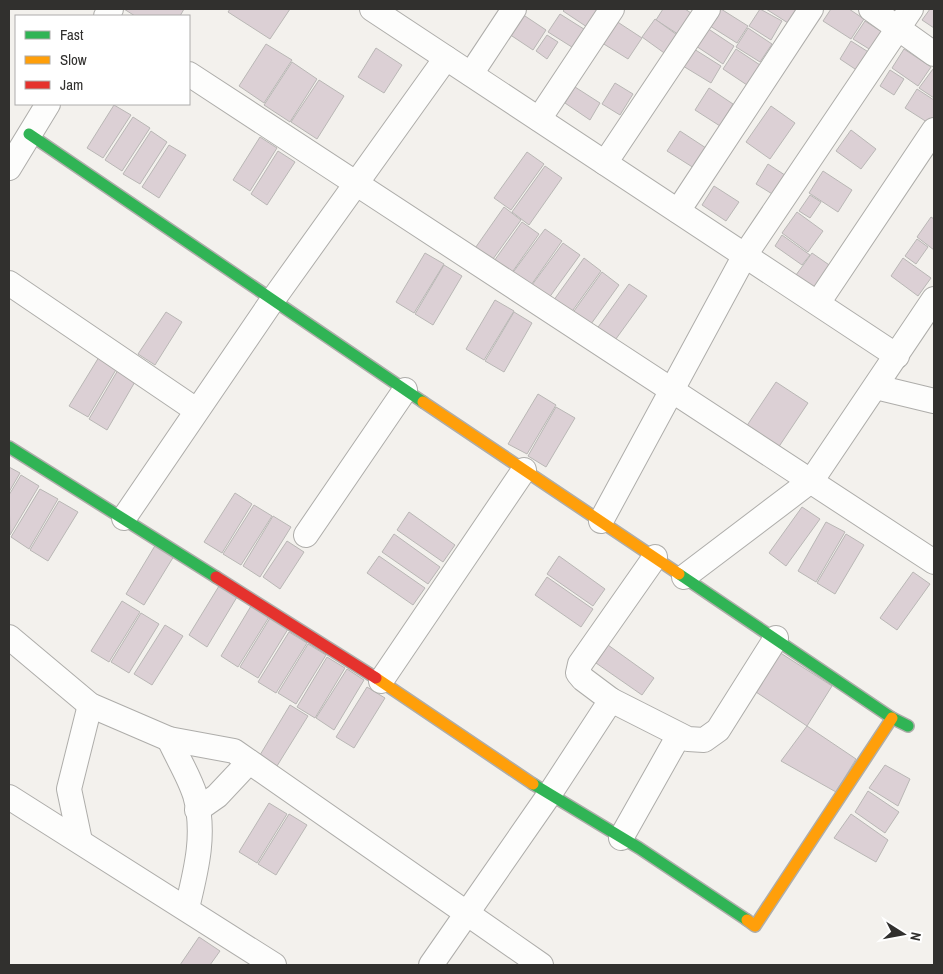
<svg xmlns="http://www.w3.org/2000/svg" width="943" height="974" font-family="'Archivo Narrow',sans-serif">
  <rect width="100%" height="100%" fill="#f3f1ed"/>
  <g fill="#dcd0d5" stroke="#b9b7b5">
    <polygon points="124,9 184,9 180,16 135,16"/>
    <polygon points="230,9 290,9 270,39 228,12"/>
    <polygon points="565,9 602,9 590,29 563,11"/>
    <polygon points="663,9 685,9 697,17 684,38 656,20"/>
    <polygon points="721,9 748,26 737,43 710,26"/>
    <polygon points="760,9 782,21 771,40 749,26"/>
    <polygon points="766,9 797,9 788,23"/>
    <polygon points="831,9 849,9 864,19 851,39 823,21"/>
    <polygon points="930,9 934,9 934,28 922,20"/>
    <polygon points="522,14 546,30 533,50 509,34"/>
    <polygon points="560,14 587,31 575,49 548,32"/>
    <polygon points="613,19 642,38 628,59 599,41"/>
    <polygon points="655,19 680,37 667,55 642,37"/>
    <polygon points="865,21 885,34 874,52 853,39"/>
    <polygon points="707,28 734,46 723,64 696,46"/>
    <polygon points="748,28 772,44 760,62 736,47"/>
    <polygon points="547,35 558,42 547,59 536,51"/>
    <polygon points="851,41 870,53 858,71 840,59"/>
    <polygon points="266,44 292,60 264,103 239,86"/>
    <polygon points="376,48 402,65 384,93 358,77"/>
    <polygon points="694,49 721,66 711,83 683,66"/>
    <polygon points="736,49 760,65 747,85 723,69"/>
    <polygon points="904,49 931,67 918,86 892,68"/>
    <polygon points="292,62 317,79 290,122 264,105"/>
    <polygon points="933,69 934,70 934,98 919,88"/>
    <polygon points="890,70 904,79 894,95 880,86"/>
    <polygon points="319,80 344,96 317,139 291,122"/>
    <polygon points="615,83 633,94 620,115 602,104"/>
    <polygon points="575,87 600,103 590,120 565,103"/>
    <polygon points="709,88 733,104 720,126 695,110"/>
    <polygon points="917,89 934,100 934,118 930,124 905,108"/>
    <polygon points="114,105 131,115 103,158 87,148"/>
    <polygon points="771,106 795,123 770,159 746,142"/>
    <polygon points="133,117 150,128 122,171 105,160"/>
    <polygon points="851,130 876,149 861,169 836,151"/>
    <polygon points="151,131 167,142 140,184 123,174"/>
    <polygon points="680,131 706,148 694,168 667,151"/>
    <polygon points="260,137 277,148 250,191 233,180"/>
    <polygon points="169,145 186,155 159,198 142,187"/>
    <polygon points="278,151 295,162 267,205 251,194"/>
    <polygon points="527,152 544,164 511,210 494,198"/>
    <polygon points="768,164 794,181 782,200 756,184"/>
    <polygon points="545,166 562,178 529,225 512,212"/>
    <polygon points="823,171 852,190 838,212 809,193"/>
    <polygon points="714,186 739,202 726,221 702,205"/>
    <polygon points="810,195 821,202 810,218 799,211"/>
    <polygon points="504,207 521,220 488,266 471,254"/>
    <polygon points="797,212 823,231 808,252 782,233"/>
    <polygon points="931,217 934,219 934,250 917,237"/>
    <polygon points="522,222 539,234 506,281 489,268"/>
    <polygon points="545,229 562,241 529,288 511,275"/>
    <polygon points="782,235 810,255 802,265 775,246"/>
    <polygon points="917,239 928,247 916,264 905,256"/>
    <polygon points="563,243 580,255 546,302 529,289"/>
    <polygon points="425,253 444,264 414,313 396,302"/>
    <polygon points="812,253 835,269 819,292 796,275"/>
    <polygon points="584,258 601,271 568,317 551,304"/>
    <polygon points="903,258 931,278 918,296 891,276"/>
    <polygon points="444,265 462,276 433,325 415,314"/>
    <polygon points="602,272 619,285 586,331 569,318"/>
    <polygon points="629,284 647,296 613,343 596,330"/>
    <polygon points="495,300 514,311 484,360 466,349"/>
    <polygon points="166,312 182,322 155,365 138,354"/>
    <polygon points="514,312 532,323 504,372 485,361"/>
    <polygon points="99,357 117,368 88,417 69,406"/>
    <polygon points="118,370 136,380 107,430 89,419"/>
    <polygon points="776,382 808,403 778,448 746,427"/>
    <polygon points="538,394 556,405 527,454 508,444"/>
    <polygon points="556,407 575,418 546,467 528,456"/>
    <polygon points="9,467 20,473 9,492"/>
    <polygon points="21,475 39,486 10,535 9,495"/>
    <polygon points="40,489 58,499 29,549 11,537"/>
    <polygon points="235,493 252,504 222,553 204,542"/>
    <polygon points="59,501 78,512 48,561 30,550"/>
    <polygon points="254,505 272,516 241,565 223,554"/>
    <polygon points="802,507 820,519 786,566 769,553"/>
    <polygon points="409,512 455,545 443,562 397,530"/>
    <polygon points="273,516 291,527 260,577 243,566"/>
    <polygon points="826,522 845,532 816,582 798,571"/>
    <polygon points="394,534 440,567 428,584 382,552"/>
    <polygon points="846,534 864,545 835,594 817,583"/>
    <polygon points="287,541 304,552 280,589 263,577"/>
    <polygon points="156,544 174,556 144,605 126,594"/>
    <polygon points="379,556 425,588 413,605 367,573"/>
    <polygon points="559,556 605,589 593,606 547,574"/>
    <polygon points="913,572 930,584 897,630 880,618"/>
    <polygon points="547,577 593,609 581,627 535,595"/>
    <polygon points="219,586 237,597 207,647 189,635"/>
    <polygon points="122,601 140,612 109,662 91,651"/>
    <polygon points="251,606 269,617 238,667 221,656"/>
    <polygon points="141,613 159,624 129,673 111,662"/>
    <polygon points="270,618 288,629 258,678 240,667"/>
    <polygon points="165,625 183,636 152,685 134,674"/>
    <polygon points="289,632 307,643 276,693 258,682"/>
    <polygon points="308,644 326,655 296,704 278,693"/>
    <polygon points="608,645 654,678 642,695 596,663"/>
    <polygon points="779,652 832,686 807,726 756,692"/>
    <polygon points="327,657 345,668 315,718 297,707"/>
    <polygon points="347,669 364,680 334,730 316,718"/>
    <polygon points="367,687 385,698 354,748 336,737"/>
    <polygon points="290,705 308,716 277,766 260,755"/>
    <polygon points="807,726 856,759 836,792 781,761"/>
    <polygon points="885,765 910,779 898,806 869,788"/>
    <polygon points="868,791 899,812 885,833 855,812"/>
    <polygon points="269,803 287,814 257,863 239,852"/>
    <polygon points="289,814 307,825 276,875 258,864"/>
    <polygon points="851,814 888,840 876,862 834,838"/>
    <polygon points="199,937 220,951 210,965 180,965"/>
  </g>
  <g fill="none" stroke-linecap="round" stroke-linejoin="round">
    <defs>
      <g id="street">
        <polyline points="372,9 897,356"/>
        <polyline points="871,9 934,54"/>
        <polyline points="106,16 111,9"/>
        <polyline points="189,74 934,562"/>
        <polyline points="471,74 514,9"/>
        <polyline points="539,119 612,9"/>
        <polyline points="605,163 708,9"/>
        <polyline points="9,168 48,104"/>
        <polyline points="678,211 811,9"/>
        <polyline points="9,283 196,410"/>
        <polyline points="818,303 934,130"/>
        <polyline points="876,387 934,401"/>
        <polyline points="124,518 272,301 446,58"/>
        <polyline points="601,521 745,255 911,9"/>
        <polyline points="306,535 405,390"/>
        <polyline points="684,577 812,480 934,299"/>
        <polyline points="9,637 90,705 169,739 234,751 541,965"/>
        <polyline points="381,681 524,470"/>
        <polyline points="611,700 688,739 704,740 718,730 776,638"/>
        <path d="M169 739C177 757 189 776 195 795 206 833 196 871 187 908"/>
        <polyline points="9,797 274,965"/>
        <polyline points="197,810 217,796 249,762"/>
        <polyline points="621,838 679,735"/>
        <polyline points="80,841 69,789 90,705"/>
        <polyline points="431,965 549,795 611,700 583,679 578,673 580,664 655,557"/>
      </g>
      <g id="fast">
        <polyline points="29,134 423,402"/>
        <polyline points="9,447 216,577"/>
        <polyline points="679,574 892,718 908,726"/>
        <polyline points="533,784 639,848 747,920"/>
      </g>
      <g id="slow">
        <polyline points="423,402 679,574"/>
        <polyline points="376,678 533,784"/>
        <polyline points="747,920 755,926 892,718"/>
      </g>
      <polyline id="jam" points="216,577 376,678"/>
    </defs>
    <use href="#street" stroke="#aeadaa" stroke-width="26"/>
    <use href="#fast" stroke="#aeadaa" stroke-width="14"/>
    <use href="#slow" stroke="#aeadaa" stroke-width="14"/>
    <use href="#jam" stroke="#aeadaa" stroke-width="14"/>
    <use href="#street" stroke="#fdfdfc" stroke-width="24"/>
    <use href="#fast" stroke="#30b455" stroke-width="11"/>
    <use href="#slow" stroke="#ff9f0a" stroke-width="11"/>
    <use href="#jam" stroke="#e5322d" stroke-width="11"/>
  </g>
  <rect width="943" height="974" fill="none" stroke="#31302e" stroke-width="20"/>
  <rect x="15" y="15" width="175" height="90" fill="#ffffff" stroke="#adacab"/>
  <rect x="25" y="31" width="25" height="8" fill="#30b455" stroke="#adacab"/>
  <text x="60" y="40" font-size="15" fill="#31302e">Fast</text>
  <rect x="25" y="56" width="25" height="8" fill="#ff9f0a" stroke="#adacab"/>
  <text x="60" y="65" font-size="15" fill="#31302e">Slow</text>
  <rect x="25" y="81" width="25" height="8" fill="#e5322d" stroke="#adacab"/>
  <text x="60" y="90" font-size="15" fill="#31302e">Jam</text>
  <g transform="translate(903 934) rotate(101)" stroke="#ffffff" stroke-width="4" paint-order="stroke">
  <path d="M0-4L9 19L0 12L-9 19Z" fill="#31302e"/>
  <text y="-8" font-size="14" font-weight="bold" text-anchor="middle" fill="#31302e">N</text>
  </g>
</svg>
